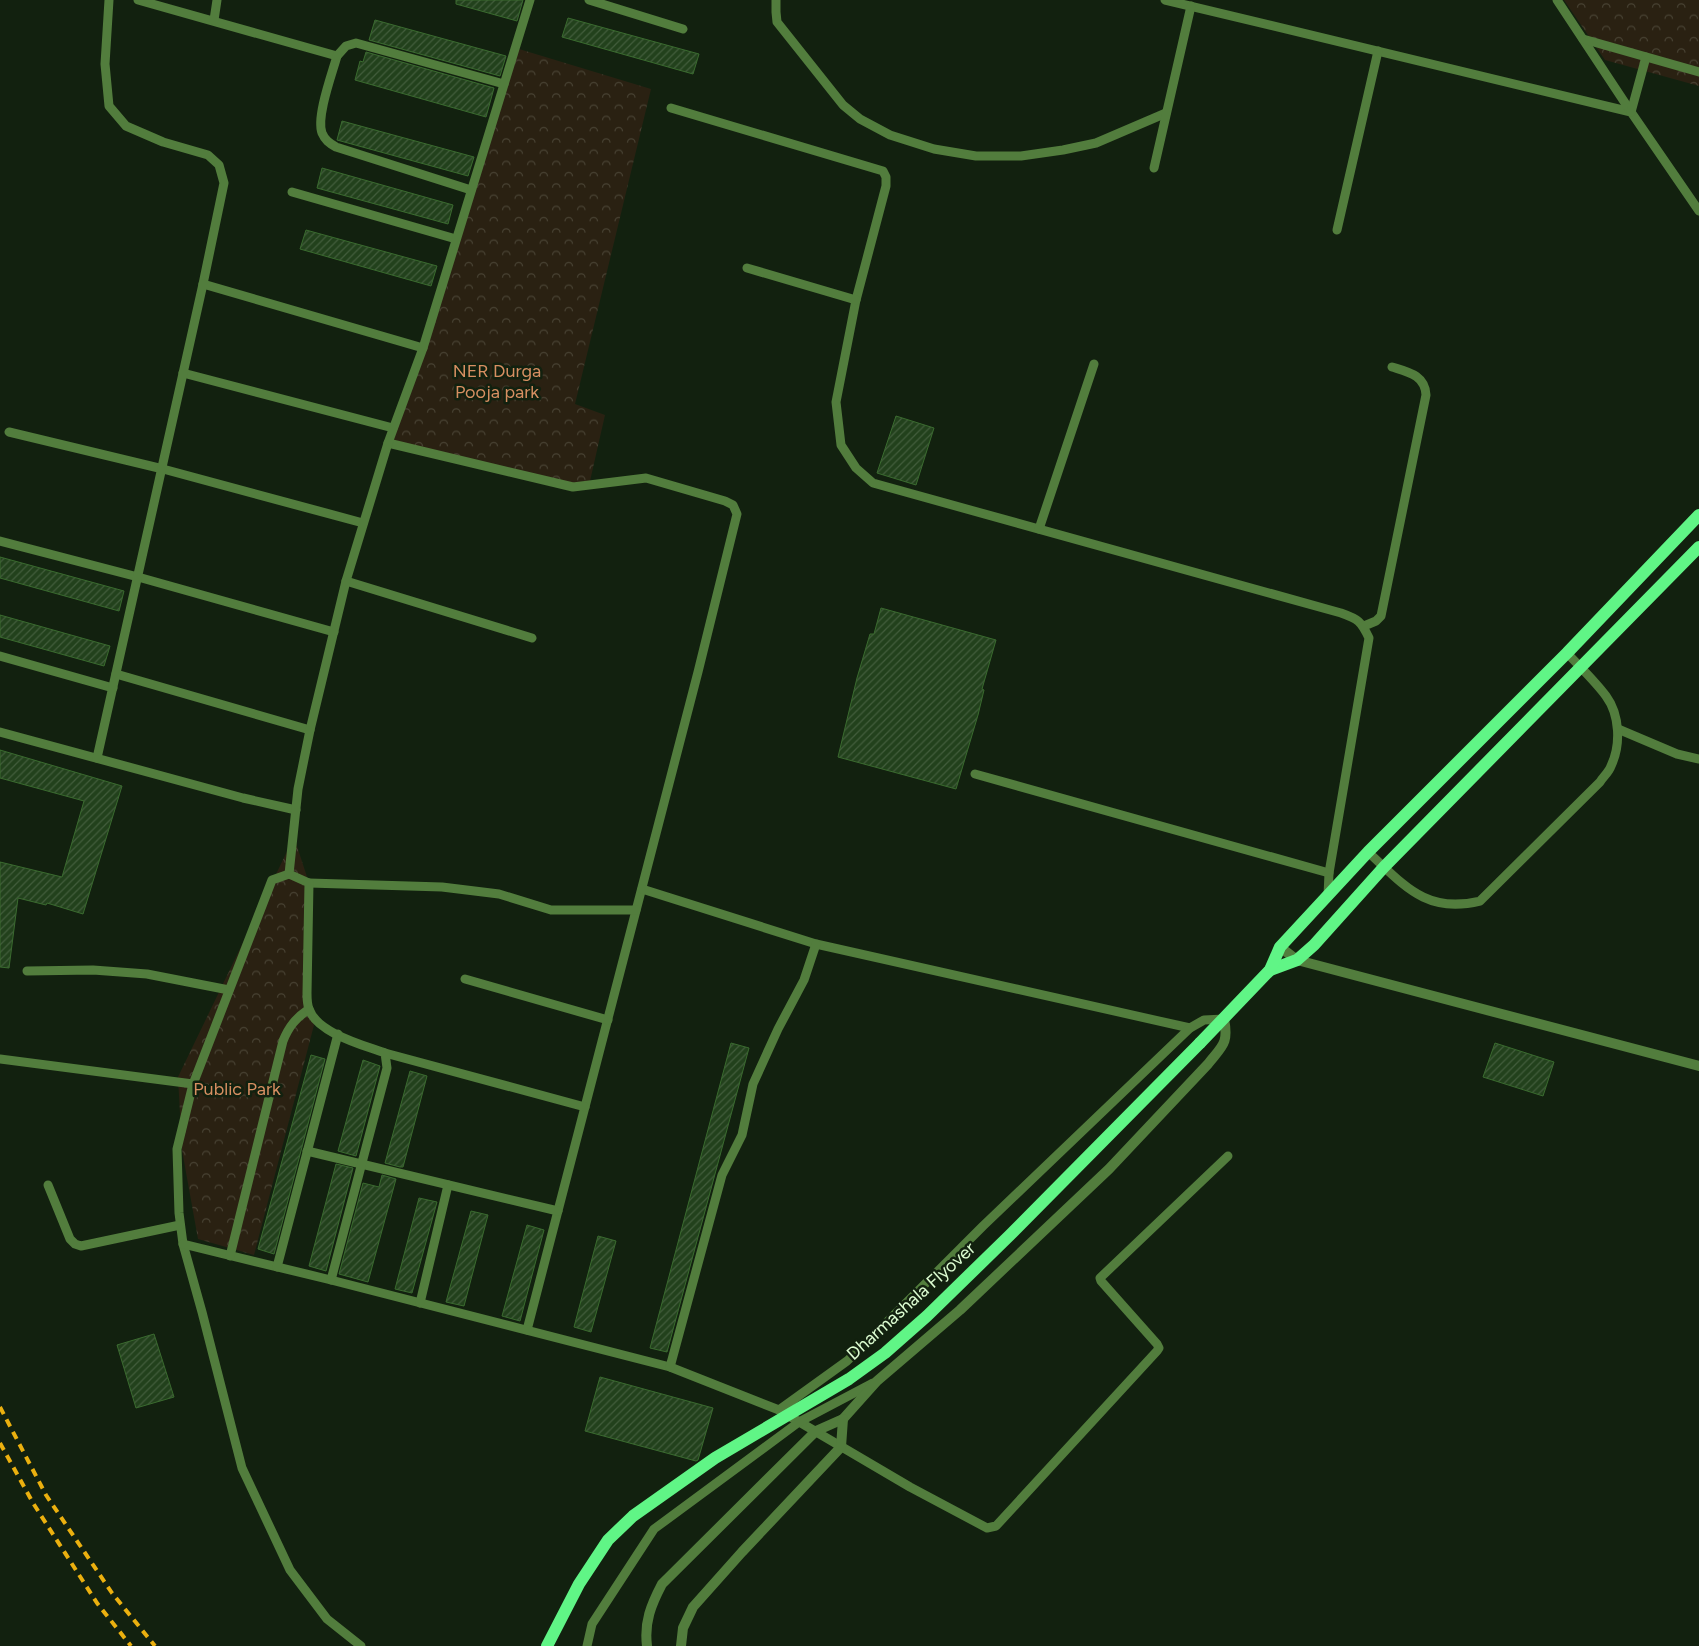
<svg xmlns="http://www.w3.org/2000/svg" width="1699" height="1646" font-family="Figtree,sans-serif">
  <defs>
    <pattern id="park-crowns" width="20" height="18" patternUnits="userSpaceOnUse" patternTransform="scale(1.25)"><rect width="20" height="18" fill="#2a2112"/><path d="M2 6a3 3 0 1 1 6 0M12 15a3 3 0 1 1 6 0" fill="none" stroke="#484233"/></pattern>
    <pattern id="building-hatch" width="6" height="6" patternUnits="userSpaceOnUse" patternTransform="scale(1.25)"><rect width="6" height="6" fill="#22411c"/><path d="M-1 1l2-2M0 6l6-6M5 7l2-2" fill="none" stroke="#425d3c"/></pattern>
  </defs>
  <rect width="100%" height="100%" fill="#12210f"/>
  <g fill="url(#park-crowns)">
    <polygon points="1564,0 1699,0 1699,86 1605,60"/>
    <polygon points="519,49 651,89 575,404 605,415 590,481 573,487 389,440"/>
    <polygon points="294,837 308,880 303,993 314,1025 254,1255 198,1239 182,1150 178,1077"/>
  </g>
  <g fill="url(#building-hatch)" stroke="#3a6b2f">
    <polygon points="456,0 523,0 517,21 456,4"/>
    <polygon points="568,18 699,54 693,74 562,37"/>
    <polygon points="375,20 506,56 500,76 369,40"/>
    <polygon points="366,52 494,88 486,117 355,80 360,61 363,62"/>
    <polygon points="342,121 474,157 468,176 337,140"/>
    <polygon points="322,168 453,205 448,224 317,188"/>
    <polygon points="306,230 437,266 431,286 300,249"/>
    <polygon points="896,416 934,428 916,485 877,473"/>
    <polygon points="0,557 124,591 119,611 0,578"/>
    <polygon points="881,608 996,640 982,689 984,690 978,715 956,789 838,757 857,678 870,634 874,634"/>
    <polygon points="0,615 110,646 104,666 0,637"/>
    <polygon points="0,750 122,786 83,914 47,903 46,905 18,898 9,968 0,967 0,862 62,877 84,801 0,778"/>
    <polygon points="731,1043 749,1048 667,1352 650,1348"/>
    <polygon points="1495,1043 1554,1062 1543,1096 1483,1077"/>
    <polygon points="311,1055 325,1059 274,1254 258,1249"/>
    <polygon points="363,1060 380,1066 356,1156 338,1151"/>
    <polygon points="410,1071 427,1076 403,1167 400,1167 385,1163"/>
    <polygon points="336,1164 353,1168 326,1271 309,1266"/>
    <polygon points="382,1175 396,1179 368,1282 339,1274 363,1183 379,1187"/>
    <polygon points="419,1198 437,1202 412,1293 395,1289"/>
    <polygon points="471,1211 488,1215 464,1306 446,1302"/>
    <polygon points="527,1225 544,1230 520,1321 502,1316"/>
    <polygon points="598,1236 616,1241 591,1332 574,1327"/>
    <polygon points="154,1334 174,1397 136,1408 117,1345"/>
    <polygon points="600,1377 713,1408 698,1460 696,1461 585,1431"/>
  </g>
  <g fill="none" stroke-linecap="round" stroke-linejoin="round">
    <g stroke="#527d3d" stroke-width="9">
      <polyline points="109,0 105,64 109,106 126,126 163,142 208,155 219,165 224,183 203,284 423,348"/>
      <polyline points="138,0 337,56 346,46 356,43 504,84"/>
      <polyline points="589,0 683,29"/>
      <polyline points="776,0 776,12 777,22 843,105 860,119 890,135 934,149 976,156 1021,156 1063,150 1096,143 1166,113"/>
      <polyline points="1165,0 1631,112 1699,211"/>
      <polyline points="1557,0 1631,112"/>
      <polyline points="214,20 217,0"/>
      <polyline points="1583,39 1699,72"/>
      <path d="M337 56C332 74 316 117 322 133 325 140 329 143 336 147L471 190"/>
      <path d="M671 108 883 171 886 177V186L856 300 836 402 841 445 856 468 873 483 1341 613C1358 619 1361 621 1369 638L1329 873 1328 896"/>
      <polyline points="1631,112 1646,57"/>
      <polyline points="1154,168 1191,6"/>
      <polyline points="292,192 456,239"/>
      <polyline points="1337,230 1378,51"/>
      <polyline points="747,268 856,300"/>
      <polyline points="183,373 393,428"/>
      <polyline points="9,432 163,469 363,523"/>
      <polyline points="388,443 573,487 646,478 725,501 733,505 737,514 698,672 527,1330"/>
      <polyline points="1039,529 1094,364"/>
      <polyline points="0,541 138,577 334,632"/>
      <polyline points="346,581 532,638"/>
      <path d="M1364 626 1376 621 1381 616 1426 395C1425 375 1408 372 1392 367"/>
      <polyline points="0,656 113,688"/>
      <polyline points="116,674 310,730"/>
      <polyline points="1618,729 1677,754 1699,759"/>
      <polyline points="0,732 243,798 296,810"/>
      <polyline points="97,758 203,284"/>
      <polyline points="975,774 1329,873"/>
      <path d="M1368 852C1405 886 1426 914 1480 901L1600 782C1603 777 1609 772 1611 766 1621 745 1620 715 1606 696 1595 681 1580 667 1567 653"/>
      <polyline points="309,883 442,887 499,894 551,910 636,910"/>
      <polyline points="642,889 816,944 1190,1028"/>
      <polyline points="27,971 93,970 147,974 229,990"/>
      <polyline points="465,979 608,1020"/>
      <polyline points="385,1053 585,1107"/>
      <polyline points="0,1059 193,1084 272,880 289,874"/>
      <polyline points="193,1084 177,1149 179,1213 183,1244 202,1312 242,1468 290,1570 327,1619 361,1646"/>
      <polyline points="307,1151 558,1211"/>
      <polyline points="48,1185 70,1239 75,1244 81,1246 180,1225"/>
      <polyline points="183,1244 331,1280 670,1367 779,1410 910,1487 987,1528 996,1526 1157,1351 1159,1348 1157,1344 1101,1281 1100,1278 1228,1156"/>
      <path d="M230 1256 283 1041C289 1026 296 1018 309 1009"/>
      <polyline points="277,1267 338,1034"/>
      <path d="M331 1280 387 1068 385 1053C363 1045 317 1033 309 1009 307 1004 307 998 307 993L309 883 289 874 298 789 310 730 346 581 388 443 423 348 530 0"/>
      <polyline points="420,1303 448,1185"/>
      <polyline points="670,1367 722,1175 742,1135 753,1084 778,1029 804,980 816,944"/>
      <polyline points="779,1410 847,1361 861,1348 983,1226 1190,1028 1204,1020 1224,1019"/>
      <polyline points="587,1646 592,1624 654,1529 799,1422 873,1383"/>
    </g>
    <polyline stroke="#527d3d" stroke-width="10" points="1280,947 1297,960 1699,1066"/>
    <g stroke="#527d3d" stroke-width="10">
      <path d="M647 1646C644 1622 651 1605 662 1584L816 1431 843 1419 877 1381 960 1310 1109 1169 1208 1064C1222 1046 1229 1044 1224 1019"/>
      <polyline points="681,1646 683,1628 693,1607 742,1552 841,1447 843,1419"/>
    </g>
    <g stroke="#60f586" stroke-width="12">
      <polyline points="1270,970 1297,960 1314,945 1384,867 1699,547"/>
      <polyline points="1200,1043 1270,970 1280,947 1368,852 1567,653 1699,515"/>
    </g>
    <g stroke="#ebb00f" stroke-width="4" stroke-dasharray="8 6" stroke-linecap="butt">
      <polyline points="0,1407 46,1495 112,1593 155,1646"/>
      <polyline points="0,1443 33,1503 97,1603 131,1646"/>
    </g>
    <polyline stroke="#60f586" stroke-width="12" points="547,1646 579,1584 608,1540 633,1516 715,1458 849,1379 885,1353 927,1316 1009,1236 1200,1043"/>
  </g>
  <g text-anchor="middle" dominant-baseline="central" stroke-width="5" stroke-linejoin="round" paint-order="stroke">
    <g font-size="18" fill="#d78f62" stroke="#12210f">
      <text x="497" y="371">NER Durga<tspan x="497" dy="21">Pooja park</tspan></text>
      <text x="237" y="1089">Public Park</text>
    </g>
    <g font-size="18" fill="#dcfcd1" stroke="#12210f">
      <text transform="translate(911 1301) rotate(-42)">Dharmashala Flyover</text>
    </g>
  </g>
</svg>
